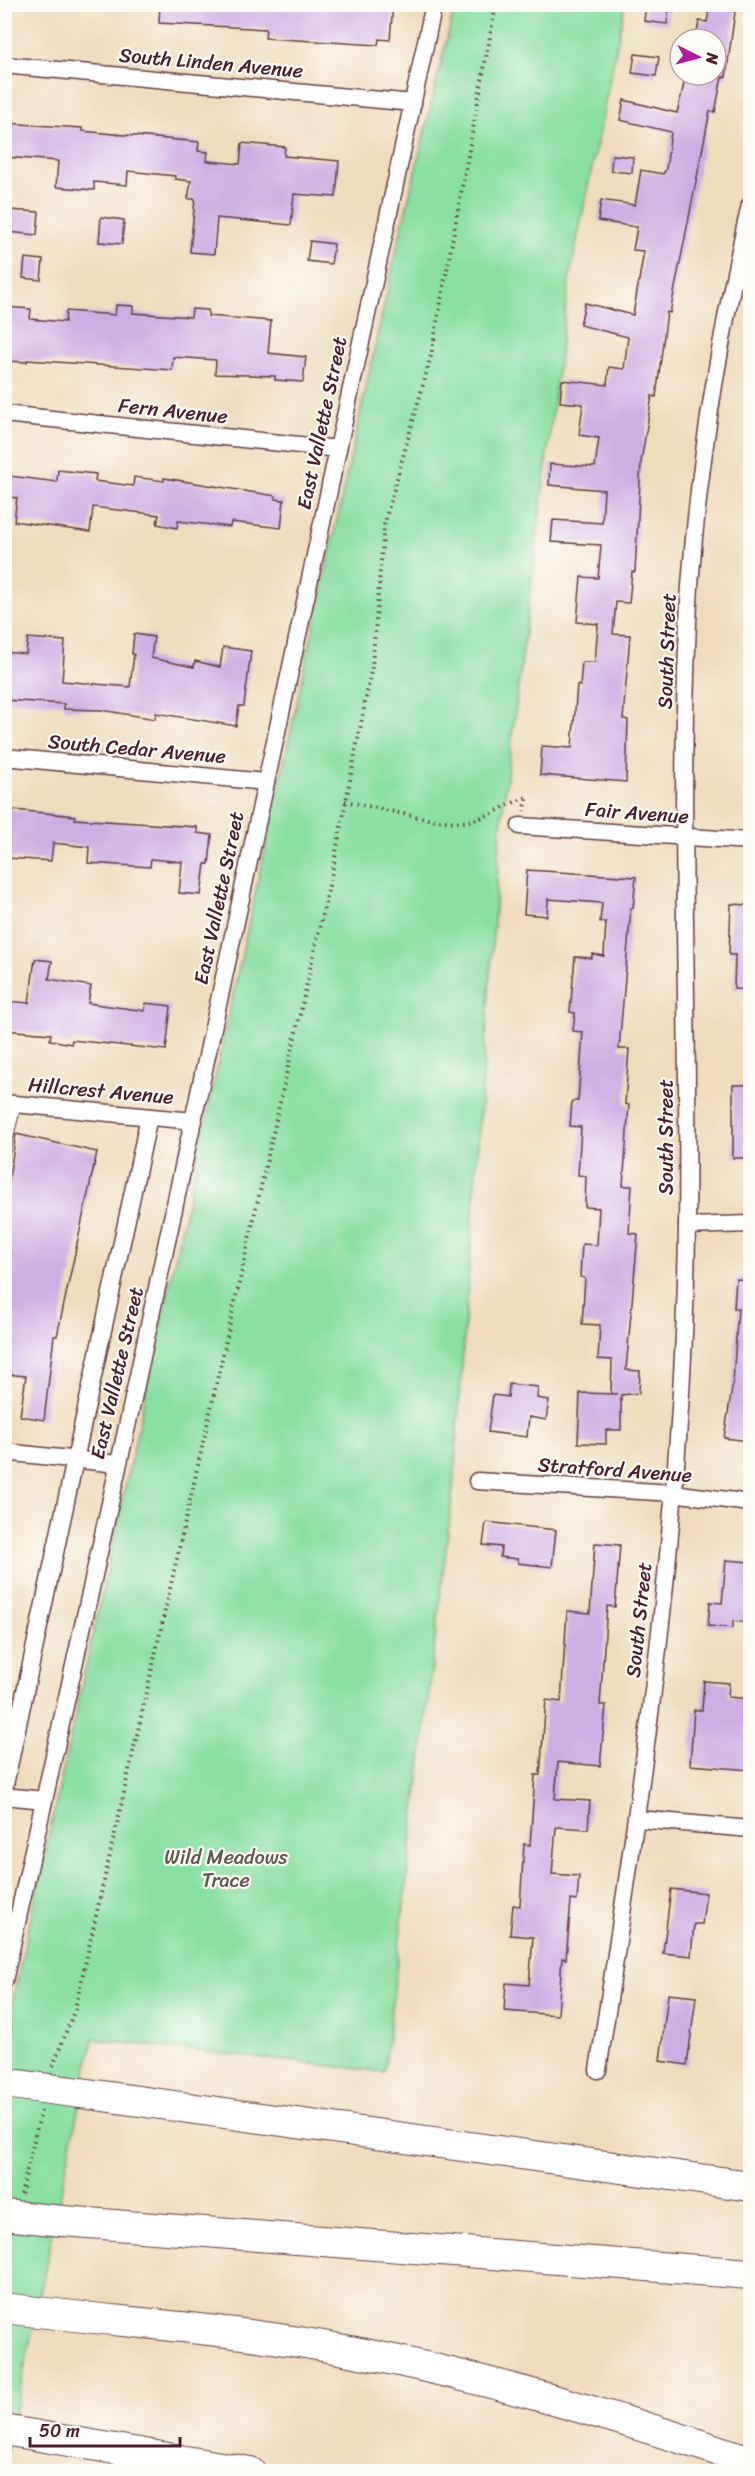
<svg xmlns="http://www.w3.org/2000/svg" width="755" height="2476" font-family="Sriracha,sans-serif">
  <rect width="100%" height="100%" fill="#fdfcf7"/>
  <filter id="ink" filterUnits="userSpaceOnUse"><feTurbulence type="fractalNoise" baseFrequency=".0167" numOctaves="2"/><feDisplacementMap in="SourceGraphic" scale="12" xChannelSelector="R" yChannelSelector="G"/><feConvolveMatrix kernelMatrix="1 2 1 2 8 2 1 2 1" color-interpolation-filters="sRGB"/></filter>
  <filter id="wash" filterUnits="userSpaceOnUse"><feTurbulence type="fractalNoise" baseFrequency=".008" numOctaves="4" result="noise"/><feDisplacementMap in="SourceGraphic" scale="24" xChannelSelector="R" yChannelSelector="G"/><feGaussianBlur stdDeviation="1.35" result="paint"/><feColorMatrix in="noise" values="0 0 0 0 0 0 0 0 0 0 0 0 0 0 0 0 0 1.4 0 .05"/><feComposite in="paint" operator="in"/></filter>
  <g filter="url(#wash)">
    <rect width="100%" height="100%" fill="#f0dcbb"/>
    <polygon fill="#89dfa1" stroke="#6a7f66" stroke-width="1.5" points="455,5 625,5 569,280 501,825 453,1489 384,2072 93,2039 5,2461 5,2035 394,260"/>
    <g id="blocks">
      <g fill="#ceade4">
        <polygon points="160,4 393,4 390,40 379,39 378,45 265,38 266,29 159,23"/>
        <polygon points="646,4 669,7 667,24 644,21"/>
        <polygon points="710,4 736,4 726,77 722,77 715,112 710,111 670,313 667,312 656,397 652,396 641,462 635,572 632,572 629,603 616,602 613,634 630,635 623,719 628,720 626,782 540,775 542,746 572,748 577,685 580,686 582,662 595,662 598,624 577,622 581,577 598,578 601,545 551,542 553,520 602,523 604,490 549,485 550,464 595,467 599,438 579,435 583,404 560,402 562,380 607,385 609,367 624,369 628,337 580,325 585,303 633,315 644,251 633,250 637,227 598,221 601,200 635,205 641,170 663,174 666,169 671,132 620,120 624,100 677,113 686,75 716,75 716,39 696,39 699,21 707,22"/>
        <polygon points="635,54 659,57 656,76 632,73"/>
        <polygon points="4,123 82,128 82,131 199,142 198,151 208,152 207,161 240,164 242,143 285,147 284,156 339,161 336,197 294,194 291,225 217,218 214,254 190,252 195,199 188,199 191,181 175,179 175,176 128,171 127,185 94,182 94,190 56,187 58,161 4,157"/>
        <polygon points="612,155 633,157 632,173 611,171"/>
        <polygon points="9,210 39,212 37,235 8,232"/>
        <polygon points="101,217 124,220 122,244 99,242"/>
        <polygon points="310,241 334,244 331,264 307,261"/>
        <polygon points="25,258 43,260 41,280 23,278"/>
        <polygon points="116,305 133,306 133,313 191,317 192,309 208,310 208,316 271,321 268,353 306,357 303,382 275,380 275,376 215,374 216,360 173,357 172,370 27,360 27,362 4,361 4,307 31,309 30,319 65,322 66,311 115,315"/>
        <polygon points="58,470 96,474 95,481 133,486 134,477 164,481 164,478 276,496 275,499 284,500 281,528 231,522 230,527 178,521 177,528 157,524 159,515 93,507 90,532 14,521 17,498 8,497 10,476 57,482"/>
        <polygon points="134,634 154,637 151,658 194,667 195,661 220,667 223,647 251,651 244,706 239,706 236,726 156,713 155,719 101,710 64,709 64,704 4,700 4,652 26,654 28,638 65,641 62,681 130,687 134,654 132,654"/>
        <polygon points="4,809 75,816 75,819 197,827 197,833 212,835 209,864 205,864 201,895 179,893 182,862 151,859 150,867 88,863 89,847 53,843 51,861 7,858 9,835 4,834"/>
        <polygon points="527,870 636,877 633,908 631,908 619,1049 629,1049 625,1104 629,1105 623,1186 632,1186 629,1233 638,1234 626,1370 640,1371 639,1393 621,1395 621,1430 606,1430 606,1444 578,1443 580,1393 617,1394 611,1394 612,1360 598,1359 600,1325 582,1324 585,1278 580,1277 582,1244 597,1245 599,1208 585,1207 586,1176 578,1175 581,1127 570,1126 572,1101 578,1101 583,1032 573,1031 575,1013 570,1012 575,957 592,958 592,954 604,956 606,922 600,922 602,903 548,899 547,916 524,914"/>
        <polygon points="731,904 750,905 750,990 734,989 735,955 729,955"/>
        <polygon points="35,959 52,961 49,979 91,986 88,1003 145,1011 146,1003 171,1006 166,1050 72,1040 71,1044 50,1040 51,1034 4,1030 5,1001 29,1003"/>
        <rect x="733" y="1085" width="17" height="73"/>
        <polygon points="16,1134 97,1152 57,1336 54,1336 44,1420 20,1416 26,1376 4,1374 4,1184 8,1185"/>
        <polygon points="736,1279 750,1280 750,1441 724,1438 733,1382 738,1308 734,1308"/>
        <polygon points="509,1384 538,1387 537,1398 549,1400 546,1420 529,1417 527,1437 488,1432 493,1395 508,1397"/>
        <polygon points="486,1522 556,1530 552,1567 518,1563 518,1559 500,1557 501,1547 483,1545"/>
        <polygon points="595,1543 620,1545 615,1607 607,1606 600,1705 606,1705 600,1766 558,1762 555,1799 590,1801 588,1829 556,1827 552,1874 579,1876 577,1901 571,1900 566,1959 562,1958 558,2015 504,2011 506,1983 529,1985 533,1937 510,1935 513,1905 520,1906 524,1844 530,1845 535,1775 540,1775 546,1700 561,1702 567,1611 590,1613"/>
        <polygon points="726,1560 750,1562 750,1623 733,1621 733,1628 708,1626 710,1602 722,1603"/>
        <polygon points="704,1681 729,1683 728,1697 750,1699 750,1770 690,1765 694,1710 702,1710"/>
        <polygon points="671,1889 706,1893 702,1924 694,1924 691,1956 663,1953"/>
        <polygon points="668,1994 696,1997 687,2065 660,2061"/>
      </g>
    </g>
  </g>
  <g filter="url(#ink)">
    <use href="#blocks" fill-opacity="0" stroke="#633b41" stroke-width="1.5"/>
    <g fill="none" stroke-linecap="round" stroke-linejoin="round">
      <defs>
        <polyline id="lane" points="4,1158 17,1104"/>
        <g id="street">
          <polyline points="4,65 413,103"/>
          <polyline points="4,414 338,449"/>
          <polyline points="4,757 265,782"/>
          <polyline points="520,826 750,841"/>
          <polyline points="4,1103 194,1121"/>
          <polyline points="687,1226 750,1224"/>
          <polyline points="4,1452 118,1464"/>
          <polyline points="477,1481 673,1493 750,1503"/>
          <polyline points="4,1789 149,1117"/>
          <polyline points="4,1796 44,1800"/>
          <polyline points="638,1819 750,1829"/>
          <polyline points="4,1981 128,1422 434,4"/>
          <path d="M598 2070C642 1791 684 1510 687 1227 690 1013 677 799 690 586 699 457 721 330 750 205"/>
        </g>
        <g id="highway">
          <polyline points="81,2093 750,2186"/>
          <polyline points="63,2221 750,2274"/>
          <path d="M4 2308C114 2322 225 2328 334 2348 476 2374 614 2416 750 2461"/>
          <polyline points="4,2430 250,2472"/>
        </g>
      </defs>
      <use href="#lane" stroke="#633b41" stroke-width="10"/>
      <use href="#street" stroke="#633b41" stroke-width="19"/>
      <use href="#highway" stroke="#633b41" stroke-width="32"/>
      <g stroke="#633b41" stroke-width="4" stroke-dasharray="1.5 4.5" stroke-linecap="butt">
        <path d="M345 801C371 806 445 826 468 821 488 818 508 803 528 797L524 811"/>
        <polyline points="53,2066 75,2009 333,868 372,667 384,525 431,356 496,4"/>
        <polyline points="21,2194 41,2111"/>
        <polyline points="4,2264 10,2239"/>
      </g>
      <use href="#lane" stroke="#fff" stroke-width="8"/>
      <use href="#street" stroke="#fff" stroke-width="16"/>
      <use href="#highway" stroke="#fff" stroke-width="30"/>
      <defs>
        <g id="highway-bridge">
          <polyline points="4,2083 81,2093"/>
          <polyline points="4,2215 63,2221"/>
        </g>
      </defs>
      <use href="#highway-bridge" stroke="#633b41" stroke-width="32" stroke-linecap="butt"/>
      <use href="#highway-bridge" stroke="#fff" stroke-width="30"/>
    </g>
  </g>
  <g text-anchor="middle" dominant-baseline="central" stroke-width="4.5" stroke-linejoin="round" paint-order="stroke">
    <g font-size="20" fill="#4a1f2b" stroke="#fdfcf7">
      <text transform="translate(211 63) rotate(5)">South Linden Avenue</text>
      <text transform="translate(173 411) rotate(6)">Fern Avenue</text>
      <text transform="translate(322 423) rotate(-78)">East Vallette Street</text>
      <text transform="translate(667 651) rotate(-88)">South Street</text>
      <text transform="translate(137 749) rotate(5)">South Cedar Avenue</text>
      <text transform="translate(637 813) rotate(4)">Fair Avenue</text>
      <text transform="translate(219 898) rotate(-78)">East Vallette Street</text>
      <text transform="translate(101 1091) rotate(5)">Hillcrest Avenue</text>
      <text transform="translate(666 1137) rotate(-90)">South Street</text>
      <text transform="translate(117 1373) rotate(-77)">East Vallette Street</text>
      <text transform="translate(615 1470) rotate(4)">Stratford Avenue</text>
      <text transform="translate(639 1620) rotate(-84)">South Street</text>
    </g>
    <g font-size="20" fill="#5d594e" stroke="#fdfcf7">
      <text x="226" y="1857">Wild Meadows<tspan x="226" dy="23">Trace</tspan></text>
    </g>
  </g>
  <rect width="755" height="2476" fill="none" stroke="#fdfcf7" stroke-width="24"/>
  <g transform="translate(698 57) rotate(96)"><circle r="28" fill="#fdfcf7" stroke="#b5a4a5" stroke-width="1.5"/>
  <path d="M0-4.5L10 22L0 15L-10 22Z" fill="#b5179e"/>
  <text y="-9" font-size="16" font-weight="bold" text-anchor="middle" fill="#4a1f2b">N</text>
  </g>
  <path d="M30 2437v9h150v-9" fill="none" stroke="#4a1f2b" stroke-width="3"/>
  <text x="39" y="2437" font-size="18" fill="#4a1f2b" stroke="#fdfcf7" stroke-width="4.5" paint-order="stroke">50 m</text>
</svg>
